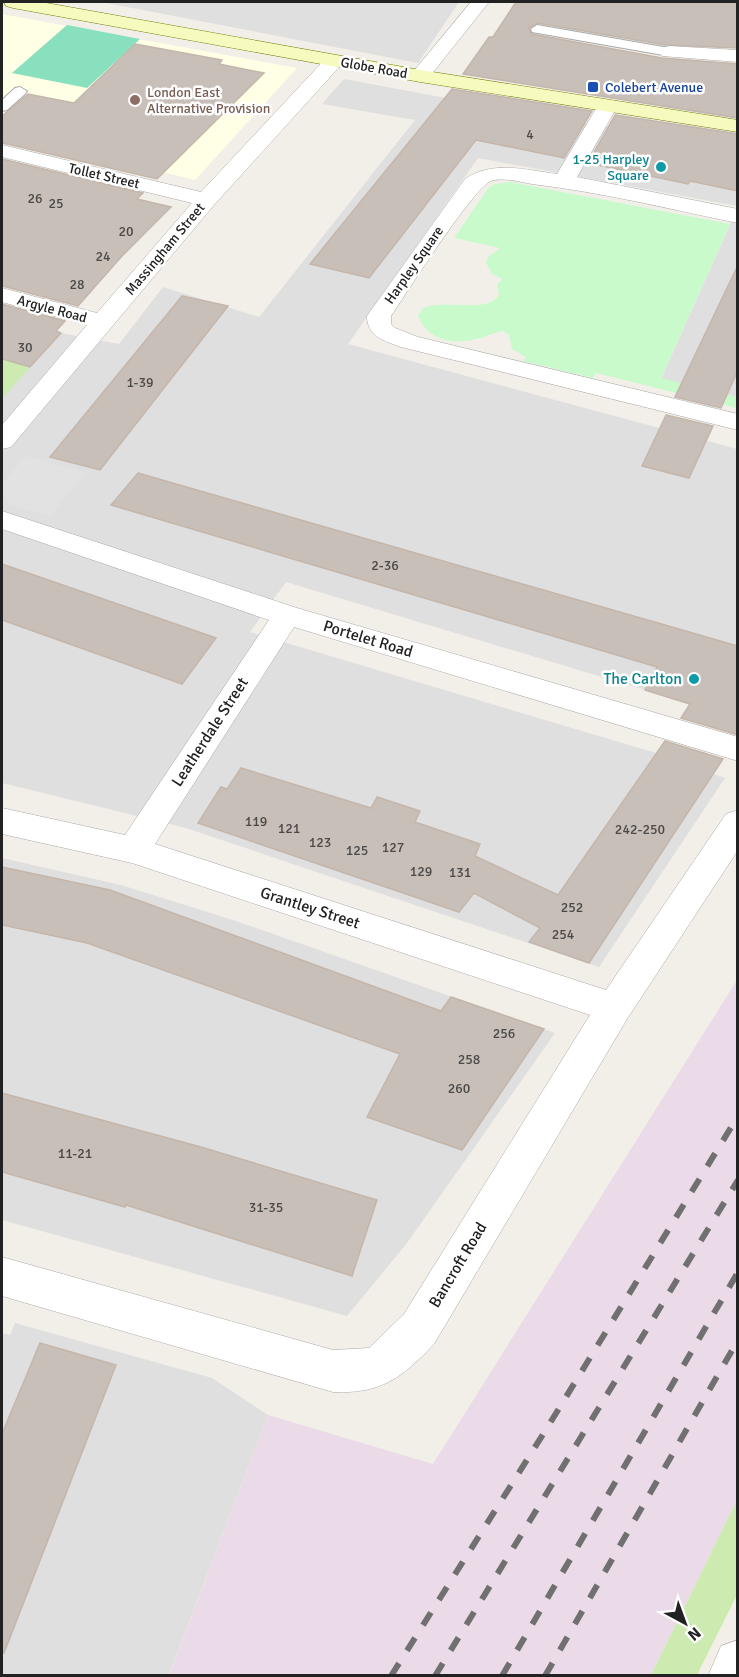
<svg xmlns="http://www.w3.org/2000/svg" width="739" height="1677" font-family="Signika,sans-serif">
  <rect width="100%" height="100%" fill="#f2efe9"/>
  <g fill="#e0dfdf">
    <polygon points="101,2 459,2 418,63"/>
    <polygon points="344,79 558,119 737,147 737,206 478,158 348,344 737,449 737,720 645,690 286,582 250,632 656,753 725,778 599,967 186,828 2,783 2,316 61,333 119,344 163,287 259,317 415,120 322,104"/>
    <polygon points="737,209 737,397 661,379"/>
    <polygon points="2,858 121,885 233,920 555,1033 407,1243 347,1316 2,1220"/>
    <polygon points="15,1323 212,1378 268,1415 169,1675 2,1676 2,1333 10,1335"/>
  </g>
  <polygon fill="#ebdbe8" points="737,980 737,1500 651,1675 169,1676 268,1415 433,1464"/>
  <polygon fill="#ffffe5" points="2,14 297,68 195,180 2,132"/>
  <g fill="#cdebb0">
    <polygon points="2,359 30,367 2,399"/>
    <polygon points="737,1500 737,1595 697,1675 651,1675"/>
  </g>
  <path fill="#c8facc" d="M510 182 730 224 661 378 737 397V408L596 373 593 378 523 361 526 357 512 349 509 335 503 331C494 332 488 336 480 338 455 345 429 342 418 316L423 308C447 298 485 315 499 295L497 284 503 279 493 275 486 263 488 257 500 248 454 238 489 187 495 184Z"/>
  <polygon fill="#88e0be" points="67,25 140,39 87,88 12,73"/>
  <polygon fill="#e2e2e2" points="26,456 86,473 50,516 8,504 2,489 2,483"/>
  <g fill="#c7bfb8" stroke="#c4b6ab" stroke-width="1.5">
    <polygon points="516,2 738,2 738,48 665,45 537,23 529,28 532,34 662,58 738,64 738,118 463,74 489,37 493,37"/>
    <polygon points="135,44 222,60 219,64 264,73 157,179 2,143 2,116 28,94 74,103"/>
    <polygon points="452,89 592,111 564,158 476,140 369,278 310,264"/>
    <polygon points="615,115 738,134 738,191 690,181 688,184 588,163"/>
    <polygon points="2,159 143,193 137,199 171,207 122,256 78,306 2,286"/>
    <polygon points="738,265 738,370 721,408 675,397"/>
    <polygon points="182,296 228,306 100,470 50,457"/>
    <polygon points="2,304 65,321 56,331 61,333 30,367 2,359"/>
    <polygon points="666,415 713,426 689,478 642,466"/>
    <polygon points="138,473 738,646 738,735 681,718 690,704 645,690 657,667 111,505"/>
    <polygon points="2,564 216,638 182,684 2,620"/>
    <polygon points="665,741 723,759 589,963 529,942 540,928 474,893 459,912 198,823 221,787 227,789 241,768 371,808 377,797 420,811 415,822 480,844 475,856 558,895"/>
    <polygon points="2,867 110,890 441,1011 451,997 544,1029 462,1150 367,1117 400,1054 87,943 2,925"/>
    <polygon points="2,1093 201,1147 377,1200 352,1276 126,1205 125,1207 2,1172"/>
    <polygon points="40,1343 116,1365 4,1653 2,1653 2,1434"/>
  </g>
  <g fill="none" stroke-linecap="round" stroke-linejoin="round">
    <defs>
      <g id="lane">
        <polygon points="537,25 669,48 676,52 669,56 532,32 531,29"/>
        <polygon points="20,87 27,91 25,94 7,110 2,111 2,100 15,88"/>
      </g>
      <g id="street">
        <polygon points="471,2 489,2 427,80 413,80 410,76 413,72"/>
        <polygon points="669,46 738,50 738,62 662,56 659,52 662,48"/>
        <polygon points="334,55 341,57 344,61 341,65 214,205 11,447 2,449 2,425 87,325 2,302 2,288 97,313 192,203 2,157 2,145 201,192 327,57"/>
        <path d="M607 101 614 103 617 107 577 177 738 209V223C669 209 601 192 532 184 520 182 503 177 491 181 473 188 406 294 391 316V324L395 328 418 337 738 414V430L401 347C385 341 367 337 367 316L465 179C493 160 526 170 557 174L597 107 600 103Z"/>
        <path d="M2 511 297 608 738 737V761L294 627 155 844 606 990 726 814 738 810V850L627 1019 434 1344C402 1378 381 1394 333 1392L2 1296V1257L333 1350 369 1348 404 1314 590 1015 132 863 2 834V808L125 835 269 620 2 529Z"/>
        <polygon points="738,1640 738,1676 708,1676 721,1646"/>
      </g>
      <polygon id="secondary" points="4,2 41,2 420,70 738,120 738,132 420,82 13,8 6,6"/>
    </defs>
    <use href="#lane" stroke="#a9a9a9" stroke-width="2"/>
    <use href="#street" stroke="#a9a9a9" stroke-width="1"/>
    <use href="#secondary" stroke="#707d05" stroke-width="1"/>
    <use href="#lane" fill="#fff" fill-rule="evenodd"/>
    <use href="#street" fill="#fff" fill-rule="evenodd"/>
    <use href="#secondary" fill="#f7fabf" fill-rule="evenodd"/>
    <g stroke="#707070" stroke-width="6" stroke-dasharray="15 15" stroke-linecap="butt">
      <polyline points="391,1676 547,1428 738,1116"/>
      <polyline points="435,1676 738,1180"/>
      <polyline points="502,1676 738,1272"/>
      <polyline points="545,1676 738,1340"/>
    </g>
  </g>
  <rect fill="#1a4fb4" stroke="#fff" stroke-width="2" x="587" y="81" width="12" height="12" rx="3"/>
  <circle fill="#8d6e63" stroke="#fff" stroke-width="2" cx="135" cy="100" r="6"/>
  <g fill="#0f9aa8" stroke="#fff" stroke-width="2">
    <circle cx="661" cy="167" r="6"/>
    <circle cx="694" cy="679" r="6"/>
  </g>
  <g text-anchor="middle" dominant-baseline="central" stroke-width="5" stroke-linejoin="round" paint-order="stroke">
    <g font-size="14" fill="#222" stroke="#fff">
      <text transform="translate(374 68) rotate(10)">Globe Road</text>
      <text transform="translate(104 176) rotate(13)">Tollet Street</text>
      <text transform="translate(165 249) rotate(-50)">Massingham Street</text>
      <text transform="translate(414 265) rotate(-55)">Harpley Square</text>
      <text transform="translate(52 309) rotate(15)">Argyle Road</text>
    </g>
    <g font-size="14" fill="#164399" stroke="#fff" text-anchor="start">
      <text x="605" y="87">Colebert Avenue</text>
    </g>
    <g font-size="14" fill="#785e54" stroke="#fff" text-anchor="start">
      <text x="147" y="92">London East<tspan x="147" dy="16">Alternative Provision</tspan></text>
    </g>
    <g font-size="14" fill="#4b4948">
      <text x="530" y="134">4</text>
      <text x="35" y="198">26</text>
      <text x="56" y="203">25</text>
      <text x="126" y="231">20</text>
      <text x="103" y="256">24</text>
      <text x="77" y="284">28</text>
      <text x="25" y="347">30</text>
      <text x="140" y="382">1-39</text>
      <text x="385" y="565">2-36</text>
      <text x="256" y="821">119</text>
      <text x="289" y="828">121</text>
      <text x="640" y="829">242-250</text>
      <text x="320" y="842">123</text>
      <text x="393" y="847">127</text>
      <text x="357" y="850">125</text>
      <text x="421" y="871">129</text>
      <text x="460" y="872">131</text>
      <text x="572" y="907">252</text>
      <text x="563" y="934">254</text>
      <text x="504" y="1033">256</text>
      <text x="469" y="1059">258</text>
      <text x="459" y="1088">260</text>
      <text x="75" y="1153">11-21</text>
      <text x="266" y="1207">31-35</text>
    </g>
    <g font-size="14" fill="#0d838f" stroke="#fff" text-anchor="end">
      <text x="649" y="159">1-25 Harpley<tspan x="649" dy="16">Square</tspan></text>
    </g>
    <g font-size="16" fill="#222" stroke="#fff">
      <text transform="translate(368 639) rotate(17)">Portelet Road</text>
      <text transform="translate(210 732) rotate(-57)">Leatherdale Street</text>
      <text transform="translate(310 908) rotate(18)">Grantley Street</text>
      <text transform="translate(458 1265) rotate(-59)">Bancroft Road</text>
    </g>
    <g font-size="16" fill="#0d838f" stroke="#fff" text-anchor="end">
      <text x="682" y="679">The Carlton</text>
    </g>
  </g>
  <rect width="739" height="1677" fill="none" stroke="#222222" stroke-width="6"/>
  <g transform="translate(685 1623) rotate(139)" stroke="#ffffff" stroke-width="4.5" paint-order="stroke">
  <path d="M0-4.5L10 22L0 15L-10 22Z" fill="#222222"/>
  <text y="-9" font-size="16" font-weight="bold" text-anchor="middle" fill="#222222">N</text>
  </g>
</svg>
